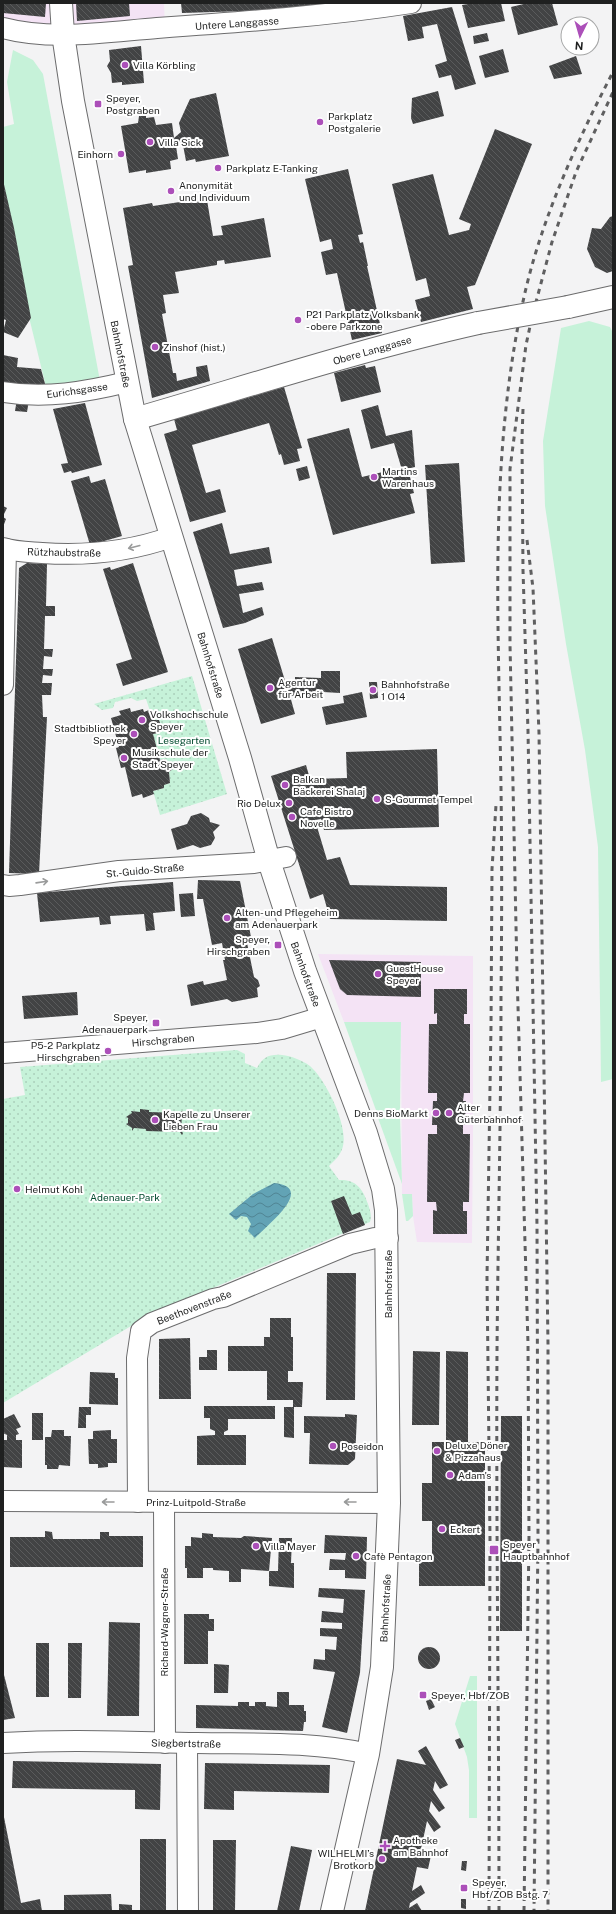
<svg xmlns="http://www.w3.org/2000/svg" width="616" height="1914" font-family="'Public Sans',sans-serif">
  <defs>
    <pattern id="park-dots" width="8" height="8" patternUnits="userSpaceOnUse"><rect width="8" height="8" fill="#c6f2d9"/><path d="M2 2h.1M6 6h.1" fill="none" stroke="#aacfba" stroke-width="1.8" stroke-linecap="round"/></pattern>
    <pattern id="water-waves" width="16" height="10" patternUnits="userSpaceOnUse"><rect width="16" height="10" fill="#62a3b5"/><path d="M0 5q4-4 8 0t8 0" fill="none" stroke="#508493"/></pattern>
    <pattern id="building-back-hatch" width="6" height="6" patternUnits="userSpaceOnUse"><rect width="6" height="6" fill="#424344"/><path d="M-1 5l2 2M0 0l6 6M5-1l2 2" fill="none" stroke="#5a5b5c"/></pattern>
  </defs>
  <rect width="100%" height="100%" fill="#f3f3f4"/>
  <g fill="#f4e3f5">
    <polygon points="3,3 164,3 165,28 3,28"/>
    <polygon points="318,954 473,956 473,1135 472,1243 417,1242 413,1216 412,1194 402,1194 401,1022 344,1022"/>
  </g>
  <g fill="#c6f2d9">
    <polygon points="13,50 33,60 43,74 100,381 47,391 18,272 3,202 3,127 14,124 7,82"/>
    <polygon points="589,321 610,327 613,333 613,1079 601,1082 598,847 585,750 566,644 545,506 543,441 561,328"/>
    <polygon points="344,1022 401,1022 400,1113 377,1113"/>
    <polygon points="400,1117 402,1184 378,1118"/>
    <polygon points="402,1194 412,1194 413,1216 408,1221 406,1221"/>
    <polygon points="470,1676 477,1676 477,1818 469,1818 469,1770 467,1757 455,1724"/>
  </g>
  <g fill="url(#park-dots)">
    <polygon points="192,676 227,794 160,815 153,791 164,788 164,785 170,783 169,772 173,769 170,762 166,763 165,759 160,760 153,734 158,733 157,729 161,726 159,720 153,720 146,699 137,701 131,698 115,702 113,708 102,710 94,704"/>
    <path d="M237 1050 245 1054V1063L257 1068C263 1057 269 1054 282 1055 291 1056 302 1060 310 1066 326 1080 348 1125 343 1146 341 1155 335 1160 329 1166L339 1180C356 1179 363 1189 368 1204 370 1210 372 1216 370 1222L151 1314 3 1403V1099L25 1095 20 1067Z"/>
  </g>
  <path fill="url(#water-waves)" d="M274 1183C317 1187 266 1226 255 1238L248 1231 251 1224 247 1217 241 1216 236 1220 229 1214 253 1194Z"/>
  <g fill="url(#building-back-hatch)">
    <polygon points="3,3 46,3 45,17 3,13"/>
    <polygon points="76,3 129,3 130,16 77,21"/>
    <polygon points="181,3 325,3 325,5 246,11 182,13"/>
    <polygon points="474,3 501,3 505,21 468,28 462,5"/>
    <polygon points="528,3 552,3 558,25 518,35 511,7"/>
    <polygon points="452,7 476,84 455,90 451,75 439,78 435,65 447,61 437,24 422,27 424,38 408,41 403,16"/>
    <polygon points="487,33 489,41 474,44 473,36"/>
    <polygon points="141,46 144,83 122,85 122,82 112,83 111,73 107,66 110,61 109,50"/>
    <polygon points="503,49 509,72 485,78 479,56"/>
    <polygon points="576,56 582,74 554,79 549,66"/>
    <polygon points="438,91 444,116 413,124 411,118 412,98"/>
    <polygon points="216,93 229,156 196,162 195,159 186,161 183,145 176,146 178,159 170,161 171,169 146,173 146,170 129,173 121,126 138,123 139,116 146,115 146,118 154,117 156,125 172,123 174,138 181,132 179,123 190,99"/>
    <polygon points="495,129 532,144 475,285 467,287 473,309 421,322 415,300 430,296 426,278 416,281 392,184 433,174 449,235 469,230 471,224 459,219"/>
    <polygon points="348,169 363,234 358,235 360,243 363,242 368,266 367,266 382,333 352,340 337,273 326,275 321,252 333,249 331,239 320,242 305,179"/>
    <polygon points="3,180 14,228 31,318 18,338 3,332 6,320 3,319"/>
    <polygon points="206,194 213,236 223,235 221,226 264,218 271,257 225,264 224,260 217,261 217,265 175,272 179,293 163,295 166,313 162,314 173,373 176,373 177,381 197,376 196,367 207,365 210,381 152,398 128,266 133,265 123,208 152,203 153,206 180,202 180,198"/>
    <polygon points="613,216 613,271 607,273 595,267 587,249 592,228 601,229 610,217"/>
    <polygon points="3,355 18,358 17,367 41,369 47,391 3,387"/>
    <polygon points="365,365 366,368 375,366 381,392 341,402 334,373"/>
    <polygon points="284,387 302,448 297,449 300,461 284,465 281,454 279,455 269,423 192,445 206,493 220,489 226,512 190,522 164,434 177,430 174,419"/>
    <polygon points="17,399 29,400 27,412 15,411"/>
    <polygon points="85,403 102,465 72,473 71,471 64,473 61,464 68,463 53,409"/>
    <polygon points="378,405 386,436 412,430 415,467 402,470 394,443 371,449 361,410"/>
    <polygon points="349,428 362,477 391,470 393,478 409,473 414,493 410,494 415,513 333,535 307,439"/>
    <polygon points="459,463 465,562 431,564 425,465"/>
    <polygon points="307,466 310,478 299,481 296,469"/>
    <polygon points="89,476 91,483 105,479 122,536 90,545 71,481"/>
    <polygon points="3,506 7,508 3,516"/>
    <polygon points="3,517 6,519 3,527"/>
    <polygon points="222,523 230,554 269,547 272,563 234,570 237,586 262,582 264,590 239,594 243,613 262,607 264,615 245,623 223,628 193,532"/>
    <polygon points="27,563 47,564 46,606 55,606 55,616 45,616 44,649 53,649 52,657 44,656 43,669 53,669 52,676 43,675 42,683 52,683 51,695 42,695 43,717 47,717 39,874 9,873 19,568"/>
    <polygon points="133,563 168,672 123,686 116,664 132,659 103,569 110,567 111,570"/>
    <polygon points="272,638 286,684 295,684 295,677 321,678 321,671 340,671 340,693 323,692 323,696 290,696 295,714 261,724 238,649"/>
    <polygon points="369,682 377,682 378,698 370,699"/>
    <polygon points="362,692 367,717 326,725 322,707 344,703 343,696"/>
    <polygon points="130,708 131,712 143,709 144,712 149,710 153,720 159,720 161,726 157,729 158,733 153,734 160,760 165,759 166,763 170,762 173,769 169,772 170,783 164,785 164,788 153,791 154,794 143,798 142,794 132,797 125,767 121,768 116,748 119,747 111,718 121,715 119,711"/>
    <polygon points="437,749 439,827 324,830 321,819 315,820 327,860 340,857 350,885 447,887 447,921 330,919 323,894 310,899 271,776 306,765 310,779 347,778 346,752"/>
    <polygon points="201,813 209,818 210,822 220,825 213,832 215,838 211,845 200,848 193,845 177,850 171,829 187,824 191,816"/>
    <polygon points="198,880 240,881 251,937 246,938 254,977 258,980 260,986 257,988 258,997 232,1002 227,999 191,1006 187,985 203,981 204,985 227,980 223,960 225,960 222,943 212,945 203,899 197,899"/>
    <polygon points="173,882 175,911 153,913 155,930 146,931 144,914 110,916 111,924 100,925 99,917 40,922 37,893"/>
    <polygon points="193,893 195,916 181,917 179,894"/>
    <polygon points="329,960 421,962 421,997 347,995 340,989"/>
    <polygon points="434,989 467,989 467,1014 464,1014 464,1024 470,1024 470,1093 464,1093 463,1101 466,1101 465,1125 463,1125 463,1134 470,1134 469,1202 463,1202 463,1211 467,1211 467,1234 433,1234 433,1210 437,1211 436,1202 427,1202 428,1134 437,1134 437,1125 432,1125 433,1101 437,1101 437,1093 428,1093 429,1024 437,1024 437,1013 434,1014"/>
    <polygon points="77,992 78,1015 24,1019 22,996"/>
    <polygon points="140,1109 149,1110 149,1112 179,1113 182,1111 184,1113 182,1114 181,1131 183,1133 182,1135 180,1132 146,1131 146,1129 134,1128 132,1131 132,1128 126,1124 128,1123 128,1118 126,1117 132,1113 131,1111 140,1112"/>
    <polygon points="344,1196 352,1215 360,1212 365,1225 343,1234 331,1201"/>
    <polygon points="327,1273 356,1273 355,1400 326,1400"/>
    <polygon points="270,1318 291,1318 291,1337 293,1337 293,1371 288,1371 288,1382 303,1382 302,1407 293,1407 293,1400 267,1400 267,1371 228,1371 228,1346 264,1346 264,1337 270,1337"/>
    <polygon points="190,1338 191,1399 159,1399 159,1339"/>
    <polygon points="207,1350 217,1350 217,1370 199,1370 199,1357 207,1357"/>
    <polygon points="413,1351 440,1352 439,1425 412,1425"/>
    <polygon points="446,1351 468,1352 468,1442 485,1442 485,1586 419,1586 419,1562 432,1562 432,1521 422,1521 422,1483 432,1483 432,1442 446,1442"/>
    <polygon points="90,1372 115,1373 115,1378 118,1378 118,1405 89,1404"/>
    <polygon points="204,1406 275,1406 275,1419 228,1419 228,1430 224,1432 224,1435 246,1435 246,1465 197,1465 197,1436 215,1435 215,1431 210,1429 210,1418 204,1418"/>
    <polygon points="79,1407 91,1407 91,1415 86,1415 86,1428 78,1428"/>
    <polygon points="284,1407 294,1407 294,1438 284,1437"/>
    <rect x="32" y="1413" width="11" height="27"/>
    <polygon points="14,1414 21,1427 16,1429 19,1434 16,1435 16,1440 22,1440 22,1468 3,1467 3,1440 7,1440 7,1435 3,1433 3,1419"/>
    <polygon points="345,1414 357,1415 355,1459 348,1465 309,1464 310,1433 304,1433 304,1416 345,1417"/>
    <polygon points="501,1416 522,1416 522,1631 500,1631"/>
    <polygon points="52,1430 64,1430 64,1436 71,1436 70,1466 59,1465 58,1469 47,1469 47,1465 45,1465 45,1437 51,1437"/>
    <polygon points="111,1430 111,1439 117,1439 117,1463 108,1463 108,1467 98,1468 98,1464 89,1464 88,1439 93,1439 93,1431"/>
    <polygon points="45,1531 52,1532 53,1539 100,1539 100,1532 109,1532 109,1536 143,1536 143,1567 10,1567 10,1537 45,1537"/>
    <polygon points="202,1533 213,1534 213,1537 241,1538 244,1536 272,1538 269,1571 241,1569 241,1582 229,1582 229,1571 213,1570 213,1568 203,1568 203,1578 187,1578 187,1568 185,1568 185,1546 191,1546 191,1537 202,1538"/>
    <polygon points="325,1535 367,1537 366,1579 345,1578 345,1570 329,1570 330,1559 345,1560 346,1553 324,1553"/>
    <polygon points="279,1538 292,1538 291,1563 294,1563 294,1588 269,1586 269,1571 278,1571"/>
    <polygon points="319,1588 365,1590 360,1673 347,1733 322,1727 335,1672 313,1669 314,1659 325,1660 325,1649 336,1650 337,1637 320,1636 320,1628 342,1629 342,1623 321,1622 322,1611 343,1613 344,1599 318,1597"/>
    <polygon points="184,1614 209,1614 209,1619 214,1619 214,1631 208,1631 208,1664 184,1664"/>
    <polygon points="109,1622 140,1623 139,1716 107,1716"/>
    <rect x="36" y="1643" width="13" height="54"/>
    <polygon points="68,1643 82,1643 81,1698 68,1698"/>
    <circle cx="429" cy="1658" r="11"/>
    <polygon points="214,1664 229,1665 228,1693 214,1693"/>
    <polygon points="3,1671 15,1718 3,1720"/>
    <polygon points="277,1692 289,1692 289,1705 304,1705 304,1711 306,1711 306,1722 304,1722 303,1731 196,1728 196,1705 238,1706 238,1702 249,1702 249,1706 255,1706 255,1702 266,1702 266,1706 277,1707"/>
    <polygon points="431,1699 435,1707 429,1710 426,1701"/>
    <polygon points="460,1738 464,1747 459,1749 455,1740"/>
    <polygon points="426,1746 448,1785 440,1789 435,1781 433,1790 445,1808 439,1812 431,1801 429,1811 441,1827 434,1832 427,1821 421,1849 432,1851 428,1869 417,1867 412,1891 421,1885 425,1893 410,1903 409,1908 417,1903 422,1911 365,1911 397,1759 426,1765 418,1751"/>
    <polygon points="13,1761 161,1764 160,1810 135,1809 135,1790 12,1788"/>
    <polygon points="205,1763 330,1765 329,1793 234,1791 234,1810 204,1809"/>
    <polygon points="3,1812 21,1903 40,1899 42,1911 3,1911"/>
    <rect x="140" y="1839" width="26" height="72"/>
    <polygon points="213,1840 236,1840 235,1911 213,1911"/>
    <polygon points="291,1846 312,1850 302,1897 299,1911 277,1911"/>
    <polygon points="462,1861 467,1861 466,1871 461,1870"/>
    <polygon points="111,1894 112,1911 64,1911 64,1895"/>
    <polygon points="461,1899 466,1899 466,1909 461,1908"/>
    <polygon points="119,1904 132,1905 132,1911 119,1911"/>
  </g>
  <g fill="none" stroke-linecap="round" stroke-linejoin="round">
    <defs>
      <g id="minor">
        <path d="M3 28C52 41 107 32 157 28 242 22 327 16 411 3"/>
        <path d="M3 392C45 399 86 392 127 382"/>
        <path d="M3 548C15 552 29 552 42 553 87 556 129 552 171 537"/>
        <polyline points="3,685 6,549"/>
        <polyline points="3,885 9,886 20,885 119,871 254,863 286,857"/>
        <polyline points="3,1053 257,1033 282,1029 322,1017"/>
        <polyline points="3,1501 389,1503"/>
        <polyline points="138,1502 137,1358 141,1331 152,1323 213,1299 223,1297 350,1244 375,1238 388,1238"/>
        <polyline points="164,1502 165,1743"/>
        <path d="M3 1743C67 1739 132 1742 197 1743 253 1744 312 1741 368 1754"/>
        <polyline points="187,1743 188,1911"/>
      </g>
      <g id="major">
        <polyline points="61,3 63,34 73,101 135,419 240,758 269,861 305,971 366,1133 383,1189 386,1210 389,1503 382,1667 368,1754 332,1911"/>
        <polyline points="568,307 613,297"/>
        <path d="M135 419C249 386 362 349 478 323"/>
      </g>
    </defs>
    <use href="#minor" stroke="#6c6c6d" stroke-width="22"/>
    <use href="#major" stroke="#6c6c6d" stroke-width="24"/>
    <use href="#minor" stroke="#fff" stroke-width="20"/>
    <use href="#major" stroke="#fff" stroke-width="22"/>
    <g stroke="#5f5f60" stroke-width="3" stroke-dasharray="5 5" stroke-linecap="butt">
      <polyline points="523,409 522,440 523,570 528,731 537,1226 538,1537 534,1911"/>
      <polyline points="527,540 533,588 539,733 548,1344 548,1911"/>
      <polyline points="489,1911 490,1538 487,1277 491,1026 492,869 496,805"/>
      <path d="M499 1911C499 1724 496 1537 497 1351 498 1232 501 1114 501 996 502 908 502 821 500 734 497 588 492 440 524 297 541 220 577 141 613 72"/>
      <polyline points="524,1911 529,1537 528,1344 517,973 510,644 510,469 526,345 532,317 552,242 576,172 613,92"/>
    </g>
    <defs>
      <polyline id="major-bridge" points="478,323 568,307"/>
    </defs>
    <use href="#major-bridge" stroke="#6c6c6d" stroke-width="24" stroke-linecap="butt"/>
    <use href="#major-bridge" stroke="#fff" stroke-width="22"/>
  </g>
  <defs><path id="oneway-shaft" d="M-6 0H5M1.5-3L5.5 0L1.5 3" fill="none" stroke-width="1.6" stroke-linecap="round" stroke-linejoin="round"/></defs>
  <g stroke="#9a9b9b">
    <use href="#oneway-shaft" transform="translate(134 547) rotate(166)"/>
    <use href="#oneway-shaft" transform="translate(42 882) rotate(-8)"/>
    <use href="#oneway-shaft" transform="translate(108 1502) rotate(-180)"/>
    <use href="#oneway-shaft" transform="translate(350 1502) rotate(-180)"/>
  </g>
  <g fill="#ac4fb9" stroke="#fff" stroke-width="1.5">
    <circle cx="125" cy="65" r="4"/>
    <rect x="94" y="100" width="8" height="8" rx="2"/>
    <circle cx="320" cy="122" r="4"/>
    <circle cx="150" cy="142" r="4"/>
    <circle cx="121" cy="154" r="4"/>
    <circle cx="218" cy="168" r="4"/>
    <circle cx="171" cy="191" r="4"/>
    <circle cx="298" cy="320" r="4"/>
    <circle cx="155" cy="347" r="4"/>
    <circle cx="374" cy="477" r="4"/>
    <circle cx="270" cy="688" r="4"/>
    <circle cx="373" cy="690" r="4"/>
    <circle cx="142" cy="720" r="4"/>
    <circle cx="134" cy="734" r="4"/>
    <circle cx="124" cy="758" r="4"/>
    <circle cx="285" cy="785" r="4"/>
    <circle cx="377" cy="799" r="4"/>
    <circle cx="289" cy="803" r="4"/>
    <circle cx="292" cy="817" r="4"/>
    <circle cx="227" cy="918" r="4"/>
    <rect x="274" y="941" width="8" height="8" rx="2"/>
    <circle cx="378" cy="974" r="4"/>
    <rect x="152" y="1019" width="8" height="8" rx="2"/>
    <circle cx="108" cy="1051" r="4"/>
    <circle cx="436" cy="1113" r="4"/>
    <circle cx="449" cy="1113" r="4"/>
    <circle cx="155" cy="1120" r="4"/>
    <circle cx="17" cy="1189" r="4"/>
    <circle cx="333" cy="1446" r="4"/>
    <circle cx="437" cy="1451" r="4"/>
    <circle cx="450" cy="1475" r="4"/>
    <circle cx="442" cy="1529" r="4"/>
    <circle cx="256" cy="1546" r="4"/>
    <rect x="489" y="1545" width="10" height="10" rx="2"/>
    <circle cx="356" cy="1556" r="4"/>
    <rect x="419" y="1691" width="8" height="8" rx="2"/>
    <path d="M383 1840h4v4h4v4h-4v4h-4v-4h-4v-4h4z"/>
    <circle cx="382" cy="1859" r="4"/>
    <rect x="460" y="1884" width="8" height="8" rx="2"/>
  </g>
  <g text-anchor="middle" dominant-baseline="central" stroke-width="4" stroke-linejoin="round" paint-order="stroke">
    <g font-size="10" fill="#1f2020" stroke="#fff">
      <text transform="translate(237 23) rotate(-4)">Untere Langgasse</text>
      <text transform="translate(372 350) rotate(-16)">Obere Langgasse</text>
      <text transform="translate(121 354) rotate(79)">Bahnhofstraße</text>
      <text transform="translate(77 390) rotate(-8)">Eurichsgasse</text>
      <text transform="translate(64 552) rotate(1)">Rützhaubstraße</text>
      <text transform="translate(211 665) rotate(73)">Bahnhofstraße</text>
      <text transform="translate(145 870) rotate(-5)">St.-Guido-Straße</text>
      <text transform="translate(306 974) rotate(70)">Bahnhofstraße</text>
      <text transform="translate(163 1040) rotate(-5)">Hirschgraben</text>
      <text transform="translate(388 1284) rotate(-90)">Bahnhofstraße</text>
      <text transform="translate(194 1307) rotate(-21)">Beethovenstraße</text>
      <text x="196" y="1502">Prinz-Luitpold-Straße</text>
      <text transform="translate(385 1608) rotate(-87)">Bahnhofstraße</text>
      <text transform="translate(164 1622) rotate(-90)">Richard-Wagner-Straße</text>
      <text transform="translate(186 1743) rotate(1)">Siegbertstraße</text>
    </g>
    <g font-size="10" fill="#1f2020" stroke="#fff" text-anchor="start">
      <text x="133" y="65">Villa Körbling</text>
      <text x="106" y="98">Speyer,<tspan x="106" dy="12">Postgraben</tspan></text>
      <text x="328" y="116">Parkplatz<tspan x="328" dy="12">Postgalerie</tspan></text>
      <text x="158" y="142">Villa Sick</text>
      <text x="113" y="154" text-anchor="end">Einhorn</text>
      <text x="226" y="168">Parkplatz E-Tanking</text>
      <text x="179" y="185">Anonymität<tspan x="179" dy="12">und Individuum</tspan></text>
      <text x="306" y="314">P21 Parkplatz Volksbank<tspan x="306" dy="12">- obere Parkzone</tspan></text>
      <text x="163" y="347">Zinshof (hist.)</text>
      <text x="382" y="471">Martins<tspan x="382" dy="12">Warenhaus</tspan></text>
      <text x="278" y="682">Agentur<tspan x="278" dy="12">für Arbeit</tspan></text>
      <text x="381" y="684">Bahnhofstraße<tspan x="381" dy="12">1 O14</tspan></text>
      <text x="150" y="714">Volkshochschule<tspan x="150" dy="12">Speyer</tspan></text>
      <text x="126" y="728" text-anchor="end">Stadtbibliothek<tspan x="126" dy="12">Speyer</tspan></text>
      <text x="132" y="752">Musikschule der<tspan x="132" dy="12">Stadt Speyer</tspan></text>
      <text x="293" y="779">Balkan<tspan x="293" dy="12">Bäckerei Shalaj</tspan></text>
      <text x="385" y="799">S-Gourmet Tempel</text>
      <text x="281" y="803" text-anchor="end">Rio Delux</text>
      <text x="300" y="811">Cafe Bistro<tspan x="300" dy="12">Novelle</tspan></text>
      <text x="235" y="912">Alten- und Pflegeheim<tspan x="235" dy="12">am Adenauerpark</tspan></text>
      <text x="270" y="939" text-anchor="end">Speyer,<tspan x="270" dy="12">Hirschgraben</tspan></text>
      <text x="386" y="968">GuestHouse<tspan x="386" dy="12">Speyer</tspan></text>
      <text x="148" y="1017" text-anchor="end">Speyer,<tspan x="148" dy="12">Adenauerpark</tspan></text>
      <text x="100" y="1045" text-anchor="end">P5-2 Parkplatz<tspan x="100" dy="12">Hirschgraben</tspan></text>
      <text x="457" y="1107">Alter<tspan x="457" dy="12">Güterbahnhof</tspan></text>
      <text x="428" y="1113" text-anchor="end">Denns BioMarkt</text>
      <text x="163" y="1114">Kapelle zu Unserer<tspan x="163" dy="12">Lieben Frau</tspan></text>
      <text x="25" y="1189">Helmut Kohl</text>
      <text x="445" y="1445">Deluxe Döner<tspan x="445" dy="12">&amp; Pizzahaus</tspan></text>
      <text x="341" y="1446">Poseidon</text>
      <text x="458" y="1475">Adam's</text>
      <text x="450" y="1529">Eckert</text>
      <text x="503" y="1544">Speyer<tspan x="503" dy="12">Hauptbahnhof</tspan></text>
      <text x="264" y="1546">Villa Mayer</text>
      <text x="364" y="1556">Cafè Pentagon</text>
      <text x="431" y="1695">Speyer, Hbf/ZOB</text>
      <text x="393" y="1840">Apotheke<tspan x="393" dy="12">am Bahnhof</tspan></text>
      <text x="374" y="1853" text-anchor="end">WILHELMI’s<tspan x="374" dy="12">Brotkorb</tspan></text>
      <text x="472" y="1882">Speyer,<tspan x="472" dy="12">Hbf/ZOB Bstg. 7</tspan></text>
    </g>
    <g font-size="10" fill="#044b2f" stroke="#fff">
      <text x="184" y="740">Lesegarten</text>
      <text x="125" y="1197">Adenauer-Park</text>
    </g>
  </g>
  <rect width="616" height="1914" fill="none" stroke="#1f2020" stroke-width="8"/>
  <g transform="translate(580 36) rotate(185)"><circle r="19" fill="#ffffff" stroke="#a5a6a6"/>
  <path d="M0-3L7 15L0 10L-7 15Z" fill="#ac4fb9"/>
  <text y="-6" font-size="11" font-weight="bold" text-anchor="middle" fill="#1f2020">N</text>
  </g>
</svg>
